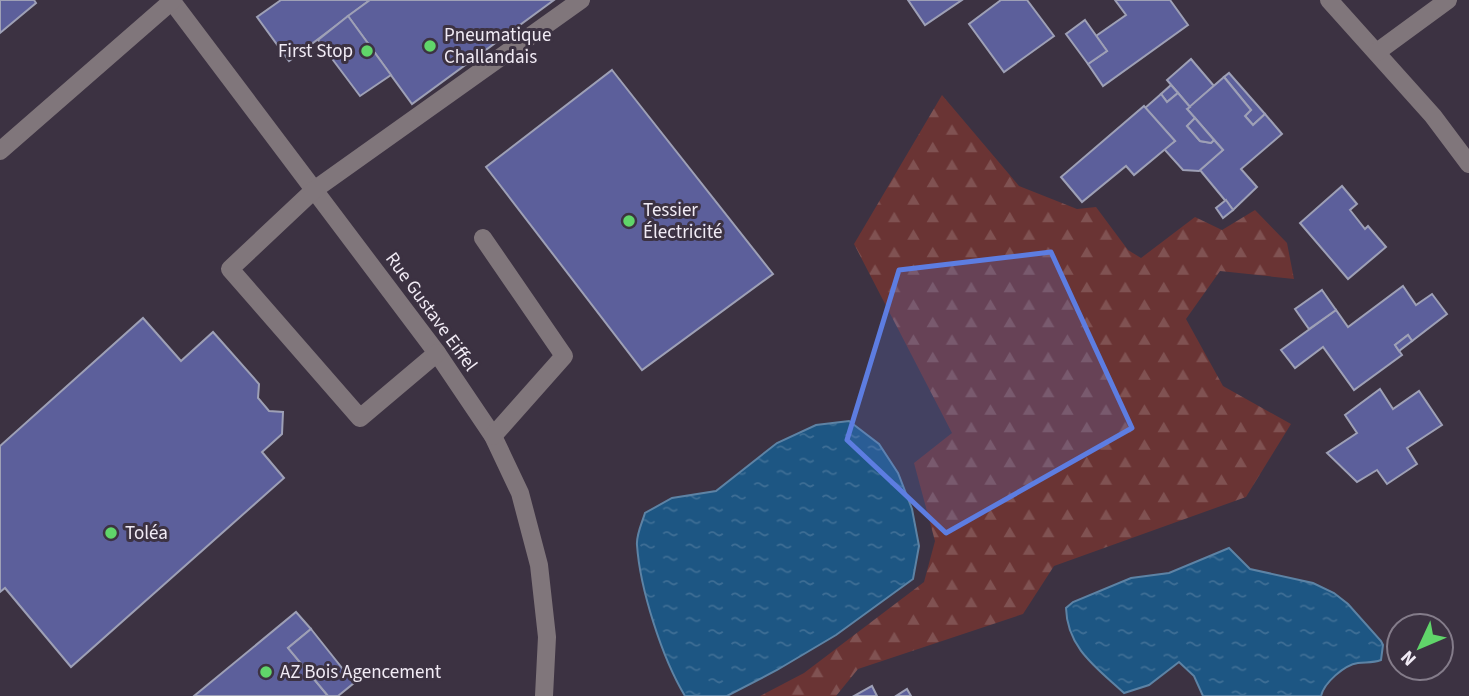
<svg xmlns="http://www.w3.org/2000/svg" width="1469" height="696" font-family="'Source Sans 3',sans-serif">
  <defs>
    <pattern id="forest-firs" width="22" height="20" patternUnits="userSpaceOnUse" patternTransform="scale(1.75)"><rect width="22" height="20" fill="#6a3434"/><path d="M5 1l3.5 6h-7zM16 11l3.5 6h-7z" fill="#805252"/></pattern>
    <pattern id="water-ripples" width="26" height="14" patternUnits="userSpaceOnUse" patternTransform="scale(1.75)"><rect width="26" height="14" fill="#1d5683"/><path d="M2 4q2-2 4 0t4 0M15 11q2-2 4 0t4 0" fill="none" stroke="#3e6e95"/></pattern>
  </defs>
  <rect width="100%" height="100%" fill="#3c3242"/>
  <polygon fill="url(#forest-firs)" points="942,95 1019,186 1077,209 1096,207 1128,250 1141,258 1195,217 1222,230 1255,210 1287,243 1294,279 1220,271 1186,319 1223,386 1291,424 1246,497 1054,566 1023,614 858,669 836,696 760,696 804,673 924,582 935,541 914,463 952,433 854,244"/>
  <g fill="url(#water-ripples)" stroke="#5d83a5" stroke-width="2">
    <path d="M849 421 879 444 898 473 912 509 919 546 913 579 836 635 777 670 727 696H685C662 658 640 589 637 545 636 535 642 523 645 513L672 498 716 491 777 443 816 425Z"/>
    <path d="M1229 548 1250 569 1313 583 1334 593 1348 604 1381 641 1383 645 1381 660C1373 663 1367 662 1358 663 1344 665 1324 683 1321 696H1203L1194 676 1179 662 1149 685 1124 693C1097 668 1067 648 1066 608L1073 602 1131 578 1169 573Z"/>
  </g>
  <g fill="#5c5f9b" stroke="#9ea0b6" stroke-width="2">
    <polygon points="0,0 34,0 36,3 0,33"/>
    <polygon points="281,0 370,0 289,61 257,17"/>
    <polygon points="370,0 554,0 412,104 348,16"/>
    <polygon points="908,0 962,0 925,25"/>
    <polygon points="1001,0 1027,0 1054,36 1004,72 969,24"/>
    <polygon points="1115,0 1170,0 1188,25 1103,86 1088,64 1107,51 1096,36 1126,15"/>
    <polygon points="348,16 391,75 360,96 318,40"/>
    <polygon points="1085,20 1107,51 1088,64 1066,34"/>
    <polygon points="1191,59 1214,86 1190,107 1167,80"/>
    <polygon points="612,70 773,274 642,370 486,167"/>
    <polygon points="1229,73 1265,114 1253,125 1245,116 1251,110 1224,77"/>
    <polygon points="1224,77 1251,110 1245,116 1253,125 1265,114 1282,134 1241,169 1257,187 1233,210 1200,170 1223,150 1187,109"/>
    <polygon points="1171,85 1178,93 1167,102 1161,94"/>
    <polygon points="1178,93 1190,107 1187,109 1195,118 1187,126 1200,141 1211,143 1214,140 1223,150 1199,171 1183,170 1164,149 1175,141 1145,108 1161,94 1167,102"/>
    <polygon points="1144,106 1175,141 1134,175 1126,166 1082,202 1061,177"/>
    <polygon points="1195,118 1214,140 1211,143 1200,141 1187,126"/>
    <polygon points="1342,186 1357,204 1350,210 1365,229 1368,226 1386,247 1348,279 1300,223"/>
    <polygon points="1226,200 1233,210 1223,218 1216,208"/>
    <polygon points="1403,286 1416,305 1432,294 1447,314 1412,341 1408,335 1395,345 1402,355 1354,390 1323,347 1295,368 1281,350 1336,310 1348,327"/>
    <polygon points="1322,290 1336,310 1309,329 1295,309"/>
    <polygon points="143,318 181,361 213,332 259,384 258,398 269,411 283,412 282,434 262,452 284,478 71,667 5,588 0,592 0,446"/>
    <polygon points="1408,335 1412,341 1399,351 1395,345"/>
    <polygon points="1380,389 1393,409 1419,391 1442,425 1407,448 1417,464 1387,484 1377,470 1357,482 1327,453 1357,433 1345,415"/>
    <polygon points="296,612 311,629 288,648 328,696 194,696"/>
    <polygon points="311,629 354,683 338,696 328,696 288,648"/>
    <polygon points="872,686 877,696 854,696"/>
    <polygon points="907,689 911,696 896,696"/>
  </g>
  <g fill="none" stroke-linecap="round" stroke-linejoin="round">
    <g stroke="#80767b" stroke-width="18">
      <polyline points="171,0 437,353 493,436 520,493 539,565 547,637 544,696"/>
      <polyline points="1329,0 1433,116 1469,164"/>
      <polyline points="1377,52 1448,0"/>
      <polyline points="0,151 172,1"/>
      <polyline points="483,238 564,356 493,436"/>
      <polyline points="437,353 360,418 230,269 314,190 581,0"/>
    </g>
  </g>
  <path fill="#5d7de1" fill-opacity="0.2" stroke="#5d7de1" stroke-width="5" stroke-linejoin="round" d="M1051 252 1132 428 946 533 847 440 899 270Z"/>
  <g fill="#60d56a" stroke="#3c3242" stroke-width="2.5">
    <circle cx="430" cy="46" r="7"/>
    <circle cx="367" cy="51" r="7"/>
    <circle cx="629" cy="221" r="7"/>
    <circle cx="111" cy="533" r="7"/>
    <circle cx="266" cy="672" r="7"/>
  </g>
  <g text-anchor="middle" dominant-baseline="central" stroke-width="6" stroke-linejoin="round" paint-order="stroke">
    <g font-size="19" fill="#f1ebf5" stroke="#3c3242" text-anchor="start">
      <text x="444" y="35">Pneumatique<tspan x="444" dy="22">Challandais</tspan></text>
      <text x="353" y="51" text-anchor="end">First Stop</text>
      <text x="643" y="210">Tessier<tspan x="643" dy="22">Électricité</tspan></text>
      <text x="125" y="533">Toléa</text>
      <text x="280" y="672">AZ Bois Agencement</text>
    </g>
    <g font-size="19" fill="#f1ebf5" stroke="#3c3242">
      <text transform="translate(431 312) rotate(54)">Rue Gustave Eiffel</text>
    </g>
  </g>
  <g transform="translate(1420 647) rotate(226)"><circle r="33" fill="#3c3242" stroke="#847c8a" stroke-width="2"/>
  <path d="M0-5L12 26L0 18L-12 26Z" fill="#60d56a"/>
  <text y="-10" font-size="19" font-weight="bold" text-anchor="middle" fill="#f1ebf5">N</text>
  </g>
</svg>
